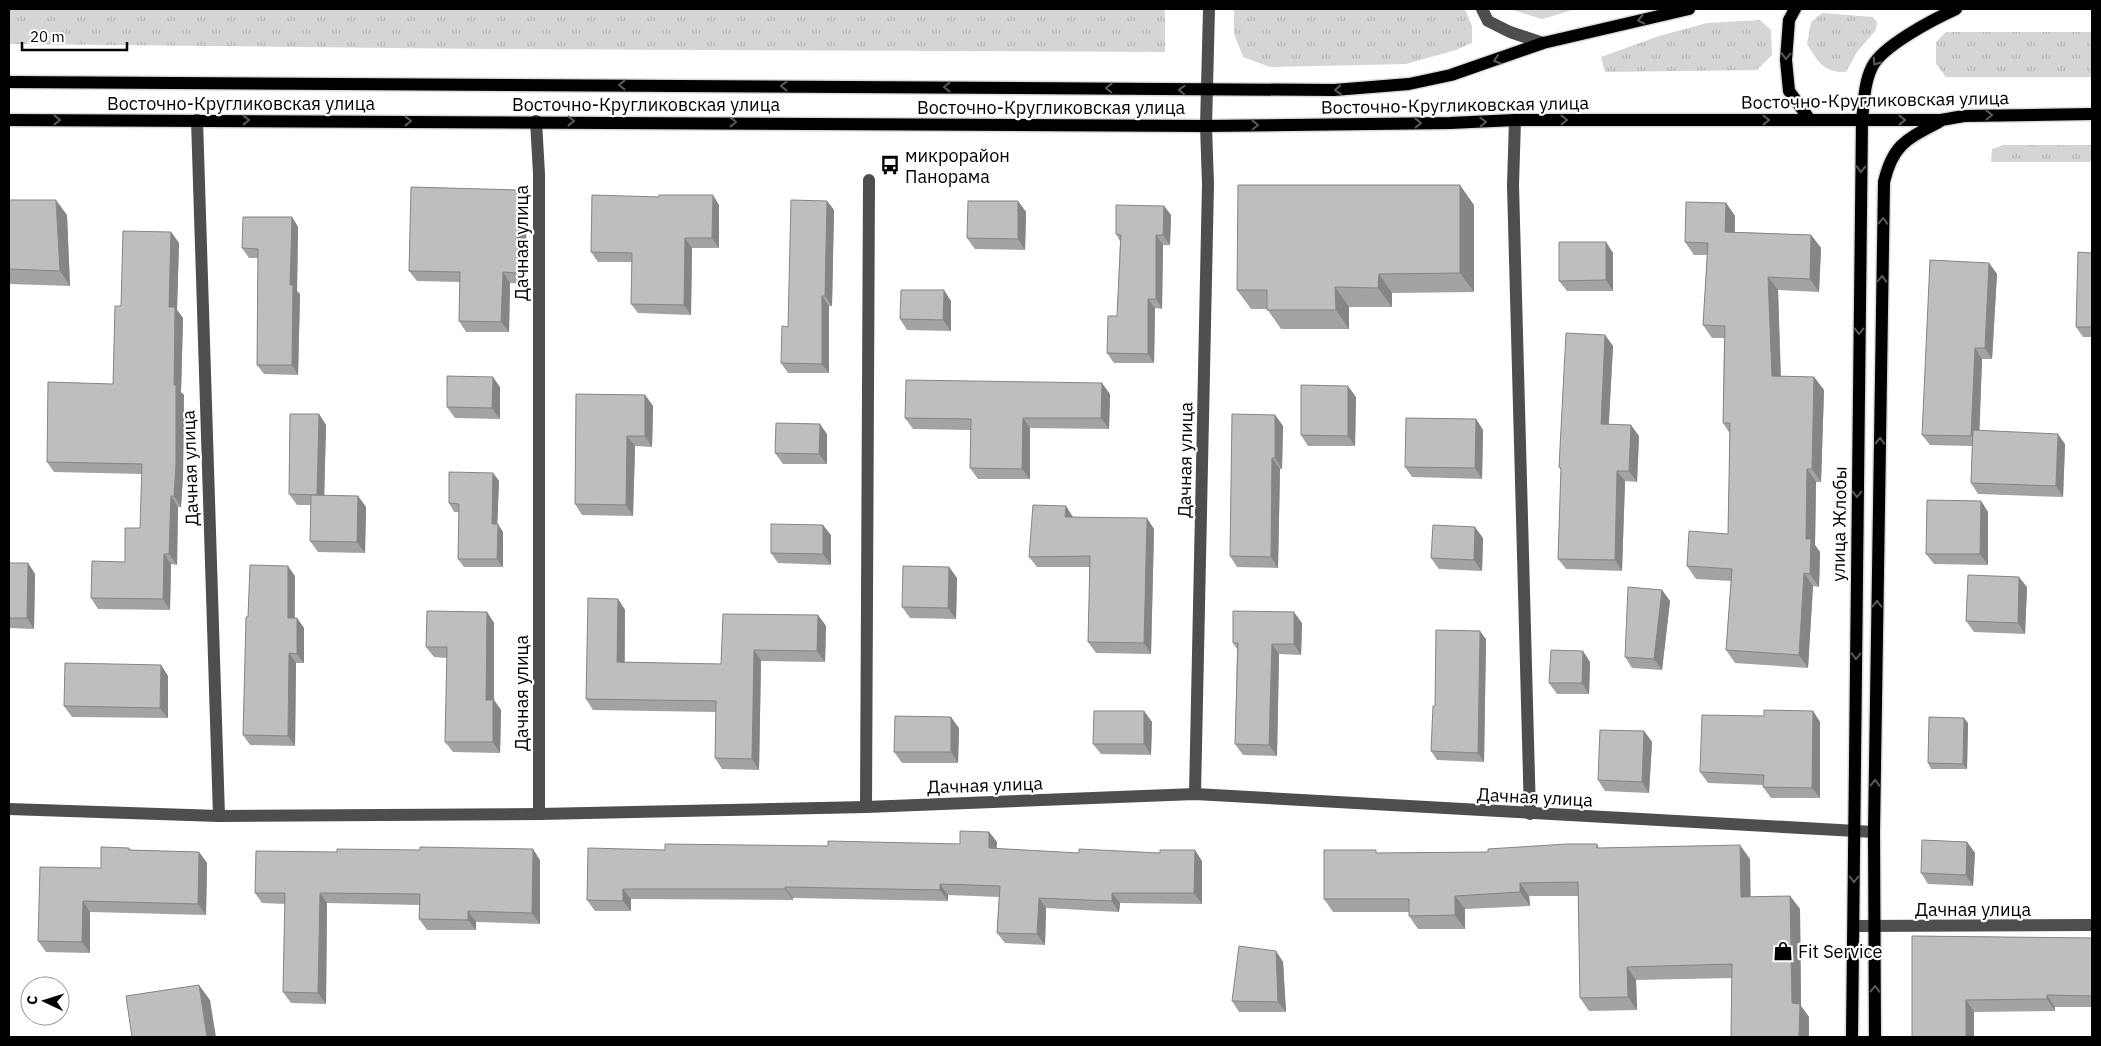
<svg xmlns="http://www.w3.org/2000/svg" width="2101" height="1046" font-family="'IBM Plex Sans',sans-serif">
  <defs>
    <pattern id="grass-tufts" width="24" height="20" patternUnits="userSpaceOnUse" patternTransform="scale(1.25)"><rect width="24" height="20" fill="#d5d5d5"/><path d="M3 7l-1-3M5 7V3M7 7l1-3M15 17l-1-3M17 17v-4M19 17l1-3" fill="none" stroke="#b5b5b5"/></pattern>
  </defs>
  <rect width="100%" height="100%" fill="#fff"/>
  <g fill="url(#grass-tufts)">
    <polygon points="9,9 1165,9 1165,52 488,49 9,44"/>
    <polygon points="1234,9 1465,9 1472,26 1472,43 1456,50 1406,64 1270,67 1243,57 1234,34"/>
    <polygon points="1510,9 1576,9 1542,19"/>
    <path d="M1822 13 1873 17 1877 22 1876 30 1857 52 1846 72C1823 73 1818 61 1807 44L1811 22Z"/>
    <polygon points="1760,20 1771,30 1772,55 1757,70 1605,72 1601,57 1659,36 1707,23"/>
    <polygon points="1946,32 2092,32 2092,77 1946,77 1936,64 1936,42"/>
    <polygon points="2004,145 2092,145 2092,162 1991,162 1992,149"/>
  </g>
  <g fill="none" stroke-linecap="round" stroke-linejoin="round">
    <defs>
      <g id="major">
        <polyline points="1795,9 1789,20 1786,60 1789,91 1810,120"/>
        <polyline points="9,82 1334,90 1409,84 1451,75 1543,43 1689,9"/>
        <polyline points="9,120 1206,126 1450,123 1515,120 1941,120 1964,116 2092,114"/>
        <path d="M1852 1037 1862 120C1864 103 1864 83 1872 67 1882 46 1934 19 1956 9"/>
        <path d="M1875 1037 1874 832 1884 182C1893 144 1907 139 1939 122"/>
      </g>
    </defs>
    <use href="#major" stroke="#dbdbdb" stroke-width="15"/>
    <g stroke="#4e4e4e" stroke-width="12">
      <polyline points="1482,9 1488,21 1510,32 1543,43"/>
      <polyline points="197,120 219,816"/>
      <polyline points="1515,120 1513,185 1530,814"/>
      <polyline points="536,121 539,174 539,814"/>
      <polyline points="1195,794 1208,184 1206,126 1209,9"/>
      <polyline points="866,807 869,180"/>
      <polyline points="9,809 219,816 539,814 866,807 1195,794 1874,832"/>
      <polyline points="1854,926 2092,925"/>
    </g>
    <use href="#major" stroke="#000" stroke-width="12"/>
  </g>
  <g fill="#a3a3a3">
    <polygon points="519,190 527,200 525,284 510,283 509,332 466,332 459,321 460,282 417,281 409,271"/>
    <polygon points="9,200 67,215 70,286 9,284"/>
    <polygon points="827,201 834,210 832,306 829,306 829,373 788,373 781,363"/>
    <polygon points="1018,201 1026,212 1025,250 975,249 967,238"/>
    <polygon points="1726,203 1735,216 1735,232 1811,235 1821,248 1819,292 1778,290 1781,376 1814,377 1824,390 1821,482 1816,482 1815,545 1820,552 1819,587 1813,586 1808,668 1735,663 1726,650 1731,581 1696,579 1687,566 1728,534 1730,434 1723,423 1724,338 1712,338 1703,325 1707,255 1694,255 1685,242"/>
    <polygon points="719,205 719,248 692,248 691,315 638,313 631,304 632,262 598,262 591,252"/>
    <polygon points="1474,205 1474,292 1392,293 1392,307 1349,307 1349,329 1281,329 1267,309 1251,309 1237,290"/>
    <polygon points="1164,206 1171,215 1170,245 1163,245 1162,309 1155,308 1154,363 1114,363 1107,353 1117,316 1120,241 1116,234"/>
    <polygon points="292,217 298,227 297,291 300,294 298,375 264,374 257,365 258,258 249,258 242,248"/>
    <polygon points="171,232 179,243 177,310 183,318 181,392 184,395 183,475 181,507 178,507 177,565 171,564 170,610 98,609 91,598 125,562 140,528 142,474 54,472 47,462 113,384 121,306"/>
    <polygon points="1606,242 1613,253 1613,291 1567,291 1559,281"/>
    <polygon points="2092,253 2092,337 2083,337 2076,327"/>
    <polygon points="1989,263 1997,274 1992,359 1982,359 1979,431 2065,444 2063,497 1978,494 1971,483 1972,446 1930,445 1922,435"/>
    <polygon points="951,301 951,331 907,330 900,319"/>
    <polygon points="1605,335 1613,346 1609,424 1639,436 1637,482 1625,481 1622,571 1566,569 1558,559 1561,470 1559,467"/>
    <polygon points="500,387 500,419 455,418 447,407"/>
    <polygon points="1110,394 1109,429 1030,428 1030,479 978,479 970,468 971,430 913,429 905,418"/>
    <polygon points="645,395 653,406 652,447 635,446 633,516 582,515 575,504"/>
    <polygon points="1356,397 1355,446 1308,446 1301,435"/>
    <polygon points="319,414 326,425 324,496 358,496 366,507 365,553 318,552 310,541 311,505 297,505 289,494"/>
    <polygon points="1275,415 1283,426 1282,469 1280,469 1278,568 1237,567 1230,556"/>
    <polygon points="1476,419 1483,430 1482,479 1412,477 1405,467"/>
    <polygon points="827,434 827,464 783,464 775,453"/>
    <polygon points="493,473 499,481 497,524 503,532 503,567 464,567 458,559 459,512 454,512 449,503"/>
    <polygon points="1981,501 1988,512 1988,565 1934,564 1926,554"/>
    <polygon points="1073,517 1154,529 1151,654 1096,653 1088,642 1090,567 1037,567 1029,557"/>
    <polygon points="831,535 831,565 778,563 771,553"/>
    <polygon points="1483,538 1482,571 1439,569 1431,558"/>
    <polygon points="9,563 28,563 35,574 34,629 9,628"/>
    <polygon points="949,567 957,578 956,619 910,618 902,607"/>
    <polygon points="295,576 295,618 297,618 304,628 304,663 296,663 295,746 250,745 243,735 248,617"/>
    <polygon points="2027,587 2025,634 1974,632 1966,621"/>
    <polygon points="1662,590 1670,601 1662,670 1632,668 1625,657"/>
    <polygon points="618,599 625,610 625,662 721,664 818,615 826,626 825,662 761,661 759,770 722,769 715,758 716,712 593,710 586,699"/>
    <polygon points="487,612 494,623 494,700 501,710 500,753 453,752 445,742 447,658 434,657 426,647"/>
    <polygon points="1302,623 1301,655 1279,654 1277,756 1243,755 1235,744 1237,649 1233,643"/>
    <polygon points="1486,639 1484,762 1437,760 1431,751 1435,706"/>
    <polygon points="1590,662 1589,694 1557,694 1549,683"/>
    <polygon points="161,665 168,676 168,718 72,717 64,706"/>
    <polygon points="1144,711 1152,722 1151,755 1101,754 1093,744"/>
    <polygon points="1813,711 1820,722 1820,798 1771,798 1763,787 1763,785 1708,783 1700,772 1764,716"/>
    <polygon points="1968,723 1967,769 1931,769 1928,763"/>
    <polygon points="959,728 958,763 902,763 894,752"/>
    <polygon points="1644,731 1652,742 1649,793 1605,791 1598,780"/>
    <polygon points="989,832 997,842 996,849 1202,861 1202,904 1120,903 1119,912 1046,908 1045,945 1005,943 997,933 999,897 948,895 948,901 793,898 793,900 631,899 631,911 595,911 587,900 665,850 960,844"/>
    <polygon points="1967,842 1975,853 1973,886 1928,884 1921,873"/>
    <polygon points="1597,844 1599,848 1750,859 1750,897 1790,896 1800,909 1801,1006 1809,1017 1732,978 1636,980 1637,1010 1589,1011 1580,998 1578,896 1529,896 1530,906 1465,909 1465,929 1418,929 1409,916 1409,912 1333,912 1324,899 1378,853 1488,852"/>
    <polygon points="129,848 131,850 199,852 207,863 206,915 90,912 90,953 46,952 38,941 101,868"/>
    <polygon points="540,860 540,924 476,922 476,930 427,930 419,919 420,905 327,903 326,1004 291,1003 283,992 285,904 262,903 255,893"/>
    <polygon points="1912,936 2092,938 2092,1007 2055,1007 2055,1011 1974,1012 1974,1037 1912,1037"/>
    <polygon points="1276,951 1283,962 1286,1012 1239,1012 1232,1001"/>
  </g>
  <g fill="#858585">
    <polygon points="1460,185 1474,205 1474,292 1460,273"/>
    <polygon points="519,190 527,200 525,284 517,273"/>
    <polygon points="713,195 719,205 719,248 712,238"/>
    <polygon points="56,200 67,215 70,286 60,271"/>
    <polygon points="827,201 834,210 832,306 825,296"/>
    <polygon points="1018,201 1026,212 1025,250 1018,239"/>
    <polygon points="1726,203 1735,216 1734,245 1725,232"/>
    <polygon points="1164,206 1171,215 1170,245 1163,235"/>
    <polygon points="292,217 298,227 297,291 300,294 298,375 292,365 290,285"/>
    <polygon points="171,232 179,243 177,310 183,318 181,392 184,395 183,475 181,507 174,496 169,307"/>
    <polygon points="1156,235 1163,245 1162,309 1156,299"/>
    <polygon points="1811,235 1821,248 1819,292 1810,279"/>
    <polygon points="685,238 692,248 691,315 684,305"/>
    <polygon points="1606,242 1613,253 1613,291 1606,280"/>
    <polygon points="1989,263 1997,274 1992,359 1985,348"/>
    <polygon points="503,272 510,283 509,332 501,322"/>
    <polygon points="1379,274 1392,293 1392,307 1378,288"/>
    <polygon points="1768,277 1778,290 1781,389 1772,376"/>
    <polygon points="1335,287 1349,307 1349,329 1336,310"/>
    <polygon points="944,290 951,301 951,331 943,320"/>
    <polygon points="822,296 829,306 829,373 822,364"/>
    <polygon points="1148,299 1155,308 1154,363 1148,354"/>
    <polygon points="1605,335 1613,346 1608,434 1601,424"/>
    <polygon points="1975,348 1982,359 1979,446 1971,436"/>
    <polygon points="493,377 500,387 500,419 492,408"/>
    <polygon points="1814,377 1824,390 1821,482 1812,469"/>
    <polygon points="1102,383 1110,394 1109,429 1101,418"/>
    <polygon points="1348,386 1356,397 1355,446 1348,436"/>
    <polygon points="645,395 653,406 652,447 645,436"/>
    <polygon points="319,414 326,425 324,505 317,495"/>
    <polygon points="1275,415 1283,426 1282,469 1275,458"/>
    <polygon points="1023,418 1030,428 1030,479 1022,469"/>
    <polygon points="1476,419 1483,430 1482,479 1475,468"/>
    <polygon points="820,424 827,434 827,464 819,454"/>
    <polygon points="1631,425 1639,436 1637,482 1629,471"/>
    <polygon points="2058,434 2065,444 2063,497 2056,486"/>
    <polygon points="627,436 635,446 633,516 626,505"/>
    <polygon points="1272,458 1280,469 1278,568 1271,557"/>
    <polygon points="1807,469 1816,482 1815,545 1820,552 1819,587 1810,574 1806,539"/>
    <polygon points="1617,471 1625,481 1622,571 1615,560"/>
    <polygon points="493,473 499,481 497,532 492,524"/>
    <polygon points="171,496 178,507 177,565 169,554"/>
    <polygon points="358,496 366,507 365,553 357,542"/>
    <polygon points="1981,501 1988,512 1988,565 1980,554"/>
    <polygon points="1066,506 1073,517 1065,517"/>
    <polygon points="1147,518 1154,529 1151,654 1144,643"/>
    <polygon points="498,524 503,532 503,567 497,559"/>
    <polygon points="823,525 831,535 831,565 823,554"/>
    <polygon points="1475,527 1483,538 1482,571 1474,560"/>
    <polygon points="164,554 171,564 170,610 163,599"/>
    <polygon points="28,563 35,574 34,629 27,618"/>
    <polygon points="288,566 295,576 294,627 288,618"/>
    <polygon points="949,567 957,578 956,619 948,608"/>
    <polygon points="1804,573 1813,586 1808,668 1799,655"/>
    <polygon points="2019,577 2027,587 2025,634 2018,623"/>
    <polygon points="1662,590 1670,601 1662,670 1654,659"/>
    <polygon points="618,599 625,610 624,673 617,662"/>
    <polygon points="487,612 494,623 494,700 501,710 500,753 493,742 486,700"/>
    <polygon points="1294,612 1302,623 1301,655 1294,644"/>
    <polygon points="818,615 826,626 825,662 817,651"/>
    <polygon points="297,618 304,628 304,663 297,654"/>
    <polygon points="1480,631 1486,639 1484,762 1478,753"/>
    <polygon points="1272,644 1279,654 1277,756 1269,745"/>
    <polygon points="754,650 761,661 759,770 752,759"/>
    <polygon points="1583,651 1590,662 1589,694 1582,683"/>
    <polygon points="289,653 296,663 295,746 288,736"/>
    <polygon points="161,665 168,676 168,718 160,708"/>
    <polygon points="1144,711 1152,722 1151,755 1144,744"/>
    <polygon points="1813,711 1820,722 1820,798 1812,788"/>
    <polygon points="951,717 959,728 958,763 951,752"/>
    <polygon points="1964,718 1968,723 1967,769 1963,764"/>
    <polygon points="1644,731 1652,742 1649,793 1642,782"/>
    <polygon points="989,832 997,842 996,859 989,848"/>
    <polygon points="1967,842 1975,853 1973,886 1966,875"/>
    <polygon points="1740,845 1750,859 1751,911 1741,897"/>
    <polygon points="533,849 540,860 540,924 532,913"/>
    <polygon points="1195,850 1202,861 1202,904 1194,893"/>
    <polygon points="199,852 207,863 206,915 198,904"/>
    <polygon points="1520,883 1529,896 1530,906 1520,892"/>
    <polygon points="940,884 948,895 948,901 940,890"/>
    <polygon points="785,887 793,898 793,900 785,889"/>
    <polygon points="623,889 631,899 631,911 623,901"/>
    <polygon points="320,893 327,903 326,1004 318,993"/>
    <polygon points="1112,893 1120,903 1119,912 1112,901"/>
    <polygon points="1455,896 1465,909 1465,929 1455,915"/>
    <polygon points="1790,896 1800,909 1801,1006 1809,1017 1809,1037 1799,1037 1792,1003"/>
    <polygon points="1039,898 1046,908 1045,945 1037,934"/>
    <polygon points="83,901 90,912 90,953 82,942"/>
    <polygon points="468,911 476,922 476,930 468,920"/>
    <polygon points="1276,951 1283,962 1286,1012 1278,1002"/>
    <polygon points="1627,967 1636,980 1637,1010 1628,997"/>
    <polygon points="199,985 210,1000 216,1037 207,1037"/>
    <polygon points="2047,995 2055,1007 2055,1011 2047,999"/>
    <polygon points="1966,1000 1974,1012 1974,1037 1966,1037"/>
  </g>
  <g fill="#bebebe" stroke="#858585">
    <polygon points="1238,185 1460,185 1460,273 1379,274 1378,288 1335,287 1336,310 1267,310 1267,290 1237,290"/>
    <polygon points="411,187 519,190 517,273 503,272 501,322 459,321 460,272 409,271"/>
    <polygon points="592,195 659,197 659,195 713,195 712,238 685,238 684,305 631,304 632,253 591,252"/>
    <polygon points="9,200 56,200 60,271 9,269"/>
    <polygon points="791,200 827,201 825,296 822,296 822,364 781,363 782,326 788,327"/>
    <polygon points="968,201 1018,201 1018,239 967,238"/>
    <polygon points="1686,202 1726,203 1725,232 1811,235 1810,279 1768,277 1772,376 1814,377 1812,469 1807,469 1806,539 1811,539 1810,574 1804,573 1799,655 1726,650 1732,569 1687,566 1689,531 1728,534 1730,423 1723,423 1725,326 1703,325 1708,243 1685,242"/>
    <polygon points="1116,205 1164,206 1163,235 1156,235 1156,299 1148,299 1148,354 1107,353 1108,316 1117,316 1121,235 1116,234"/>
    <polygon points="243,217 292,217 290,285 293,285 292,365 257,365 258,249 242,248"/>
    <polygon points="123,231 171,232 169,307 175,307 174,385 176,385 176,464 174,496 171,496 169,554 164,554 163,599 91,598 92,561 125,562 125,528 140,528 142,464 47,462 48,382 113,384 115,306 121,306"/>
    <polygon points="1559,242 1606,242 1606,280 1559,281"/>
    <polygon points="2078,252 2092,253 2092,327 2076,327"/>
    <polygon points="1930,260 1989,263 1985,348 1975,348 1971,436 1922,435"/>
    <polygon points="901,290 944,290 943,320 900,319"/>
    <polygon points="1566,333 1605,335 1601,424 1631,425 1629,471 1617,471 1615,560 1558,559 1561,468 1559,467"/>
    <polygon points="447,376 493,377 492,408 447,407"/>
    <polygon points="906,380 1102,383 1101,418 1023,418 1022,469 970,468 971,419 905,418"/>
    <polygon points="1301,385 1348,386 1348,436 1301,435"/>
    <polygon points="576,394 645,395 645,436 627,436 626,505 575,504"/>
    <polygon points="290,414 319,414 317,495 289,494"/>
    <polygon points="1232,414 1275,415 1275,458 1272,458 1271,557 1230,556"/>
    <polygon points="1406,418 1476,419 1475,468 1405,467"/>
    <polygon points="776,423 820,424 819,454 775,453"/>
    <polygon points="1973,430 2058,434 2056,486 1971,483"/>
    <polygon points="449,472 493,473 492,524 498,524 497,559 458,559 459,504 449,503"/>
    <polygon points="311,495 358,496 357,542 310,541"/>
    <polygon points="1927,500 1981,501 1980,554 1926,554"/>
    <polygon points="1033,505 1066,506 1065,517 1147,518 1144,643 1088,642 1090,556 1029,557"/>
    <polygon points="771,524 823,525 823,554 771,553"/>
    <polygon points="1433,525 1475,527 1474,560 1431,558"/>
    <polygon points="9,563 28,563 27,618 9,618"/>
    <polygon points="250,565 288,566 288,618 297,618 297,654 289,653 288,736 243,735 246,617 248,617"/>
    <polygon points="903,566 949,567 948,608 902,607"/>
    <polygon points="1968,575 2019,577 2018,623 1966,621"/>
    <polygon points="1628,587 1662,590 1654,659 1625,657"/>
    <polygon points="588,598 618,599 617,662 721,664 723,614 818,615 817,651 754,650 752,759 715,758 716,701 586,699"/>
    <polygon points="427,611 487,612 486,700 493,700 493,742 445,742 447,647 426,647"/>
    <polygon points="1233,611 1294,612 1294,644 1272,644 1269,745 1235,744 1238,643 1233,643"/>
    <polygon points="1436,630 1480,631 1478,753 1431,751 1433,706 1435,706"/>
    <polygon points="1551,650 1583,651 1582,683 1549,683"/>
    <polygon points="65,663 161,665 160,708 64,706"/>
    <polygon points="1764,710 1813,711 1812,788 1763,787 1764,775 1700,772 1702,715 1764,716"/>
    <polygon points="1094,711 1144,711 1144,744 1093,744"/>
    <polygon points="895,716 951,717 951,752 894,752"/>
    <polygon points="1929,717 1964,718 1963,764 1928,763"/>
    <polygon points="1600,730 1644,731 1642,782 1598,780"/>
    <polygon points="960,831 989,832 989,848 1079,853 1079,849 1160,853 1160,850 1195,850 1194,893 1112,893 1112,901 1039,898 1037,934 997,933 1000,886 940,884 940,890 785,887 785,889 623,889 623,901 587,900 588,848 665,850 665,844 828,846 828,841 960,844"/>
    <polygon points="1922,840 1967,842 1966,875 1921,873"/>
    <polygon points="1567,844 1597,844 1597,848 1740,845 1741,897 1790,896 1792,1003 1800,1004 1799,1037 1731,1037 1732,964 1627,967 1628,997 1580,998 1578,882 1520,883 1520,892 1455,896 1455,915 1409,916 1409,899 1324,899 1324,850 1376,850 1376,853 1488,852 1488,849"/>
    <polygon points="101,847 129,848 129,850 199,852 198,904 83,901 82,942 38,941 40,867 101,868"/>
    <polygon points="420,847 533,849 532,913 468,911 468,920 419,919 420,894 320,893 318,993 283,992 285,893 255,893 256,851 337,852 337,849 420,850"/>
    <polygon points="1912,936 2092,938 2092,996 2047,995 2047,999 1966,1000 1966,1037 1912,1037"/>
    <polygon points="1239,946 1276,951 1278,1002 1232,1001"/>
    <polygon points="199,985 207,1037 132,1037 126,996"/>
  </g>
  <defs><path id="oneway-chevron" d="M-2-3.5L2.5 0L-2 3.5" fill="none" stroke-width="1.6" stroke-linecap="round" stroke-linejoin="round" transform="scale(1.25)"/></defs>
  <g stroke="#595959">
    <use href="#oneway-chevron" transform="translate(1641 20) rotate(167)"/>
    <use href="#oneway-chevron" transform="translate(1786 56) rotate(92)"/>
    <use href="#oneway-chevron" transform="translate(1497 60) rotate(162)"/>
    <use href="#oneway-chevron" transform="translate(1876 62) rotate(125)"/>
    <use href="#oneway-chevron" transform="translate(622 85) rotate(-180)"/>
    <use href="#oneway-chevron" transform="translate(784 86) rotate(-180)"/>
    <use href="#oneway-chevron" transform="translate(947 87) rotate(-180)"/>
    <use href="#oneway-chevron" transform="translate(1109 88) rotate(-179)"/>
    <use href="#oneway-chevron" transform="translate(1182 90) rotate(-178)"/>
    <use href="#oneway-chevron" transform="translate(1338 90) rotate(176)"/>
    <use href="#oneway-chevron" transform="translate(1989 115) rotate(-1)"/>
    <use href="#oneway-chevron" transform="translate(57 120)"/>
    <use href="#oneway-chevron" transform="translate(246 120)"/>
    <use href="#oneway-chevron" transform="translate(1564 120)"/>
    <use href="#oneway-chevron" transform="translate(1766 120)"/>
    <use href="#oneway-chevron" transform="translate(1902 120)"/>
    <use href="#oneway-chevron" transform="translate(408 121)"/>
    <use href="#oneway-chevron" transform="translate(571 121)"/>
    <use href="#oneway-chevron" transform="translate(733 122)"/>
    <use href="#oneway-chevron" transform="translate(1483 122) rotate(-3)"/>
    <use href="#oneway-chevron" transform="translate(1418 123) rotate(-1)"/>
    <use href="#oneway-chevron" transform="translate(1255 125) rotate(-1)"/>
    <use href="#oneway-chevron" transform="translate(1861 169) rotate(92)"/>
    <use href="#oneway-chevron" transform="translate(1883 221) rotate(-88)"/>
    <use href="#oneway-chevron" transform="translate(1882 279) rotate(-89)"/>
    <use href="#oneway-chevron" transform="translate(1859 331) rotate(91)"/>
    <use href="#oneway-chevron" transform="translate(1880 441) rotate(-89)"/>
    <use href="#oneway-chevron" transform="translate(1857 494) rotate(91)"/>
    <use href="#oneway-chevron" transform="translate(1877 604) rotate(-89)"/>
    <use href="#oneway-chevron" transform="translate(1856 656) rotate(91)"/>
    <use href="#oneway-chevron" transform="translate(1875 783) rotate(-89)"/>
    <use href="#oneway-chevron" transform="translate(1854 879) rotate(90)"/>
    <use href="#oneway-chevron" transform="translate(1875 989) rotate(-89)"/>
  </g>
  <defs>
    <symbol id="bus-bare" viewBox="-9 -9 18 18"><path d="M-5-6H5V4H4V6H2V4H-2V6H-4V4H-5ZM-3.5-4V0h7V-4ZM-3.5 1.2v1.5H-2V1.2ZM2 1.2v1.5H3.5V1.2Z" fill="#000" stroke="#fff" stroke-width="2.5" paint-order="stroke"/></symbol>
    <symbol id="shop-bare" viewBox="-9 -9 18 18"><path d="M-5-2.5h2.3a2.7 3.5 0 0 1 5.4 0H5L5.5 6h-11ZM-1.5-2.5h3a1.5 2.3 0 0 0-3 0Z" fill="#000" stroke="#fff" stroke-width="2.5" paint-order="stroke"/></symbol>
  </defs>
  <g fill-rule="evenodd">
    <use href="#bus-bare" x="876" y="151" width="28" height="28"/>
    <use href="#shop-bare" x="1769" y="937" width="28" height="28"/>
  </g>
  <g text-anchor="middle" dominant-baseline="central" stroke-width="4.5" stroke-linejoin="round" paint-order="stroke">
    <g font-size="18" fill="#000" stroke="#fff">
      <text transform="translate(1875 100) rotate(-1)">Восточно-Кругликовская улица</text>
      <text x="241" y="103">Восточно-Кругликовская улица</text>
      <text x="646" y="104">Восточно-Кругликовская улица</text>
      <text transform="translate(1455 105) rotate(-1)">Восточно-Кругликовская улица</text>
      <text x="1051" y="107">Восточно-Кругликовская улица</text>
      <text transform="translate(521 243) rotate(-90)">Дачная улица</text>
      <text transform="translate(1185 460) rotate(-89)">Дачная улица</text>
      <text transform="translate(190 468) rotate(-92)">Дачная улица</text>
      <text transform="translate(1839 524) rotate(-89)">улица Жлобы</text>
      <text transform="translate(521 693) rotate(-90)">Дачная улица</text>
      <text transform="translate(985 785) rotate(-2)">Дачная улица</text>
      <text transform="translate(1535 797) rotate(3)">Дачная улица</text>
      <text x="1973" y="909">Дачная улица</text>
    </g>
    <g font-size="18" fill="#000" stroke="#fff" text-anchor="start">
      <text x="905" y="155">микрорайон<tspan x="905" dy="21">Панорама</tspan></text>
      <text x="1798" y="951">Fit Service</text>
    </g>
  </g>
  <rect width="2101" height="1046" fill="none" stroke="#000000" stroke-width="20"/>
  <g transform="translate(45 1001) rotate(274)"><circle r="24" fill="#ffffff" stroke="#999999"/>
  <path d="M0-4L9 19L0 12L-9 19Z" fill="#000000"/>
  <text y="-8" font-size="14" font-weight="bold" text-anchor="middle" fill="#000000">С</text>
  </g>
  <path d="M22 42v8h105v-8" fill="none" stroke="#000000" stroke-width="2.5"/>
  <text x="30" y="42" font-size="15" fill="#000000" stroke="#ffffff" stroke-width="4" paint-order="stroke">20 m</text>
</svg>
